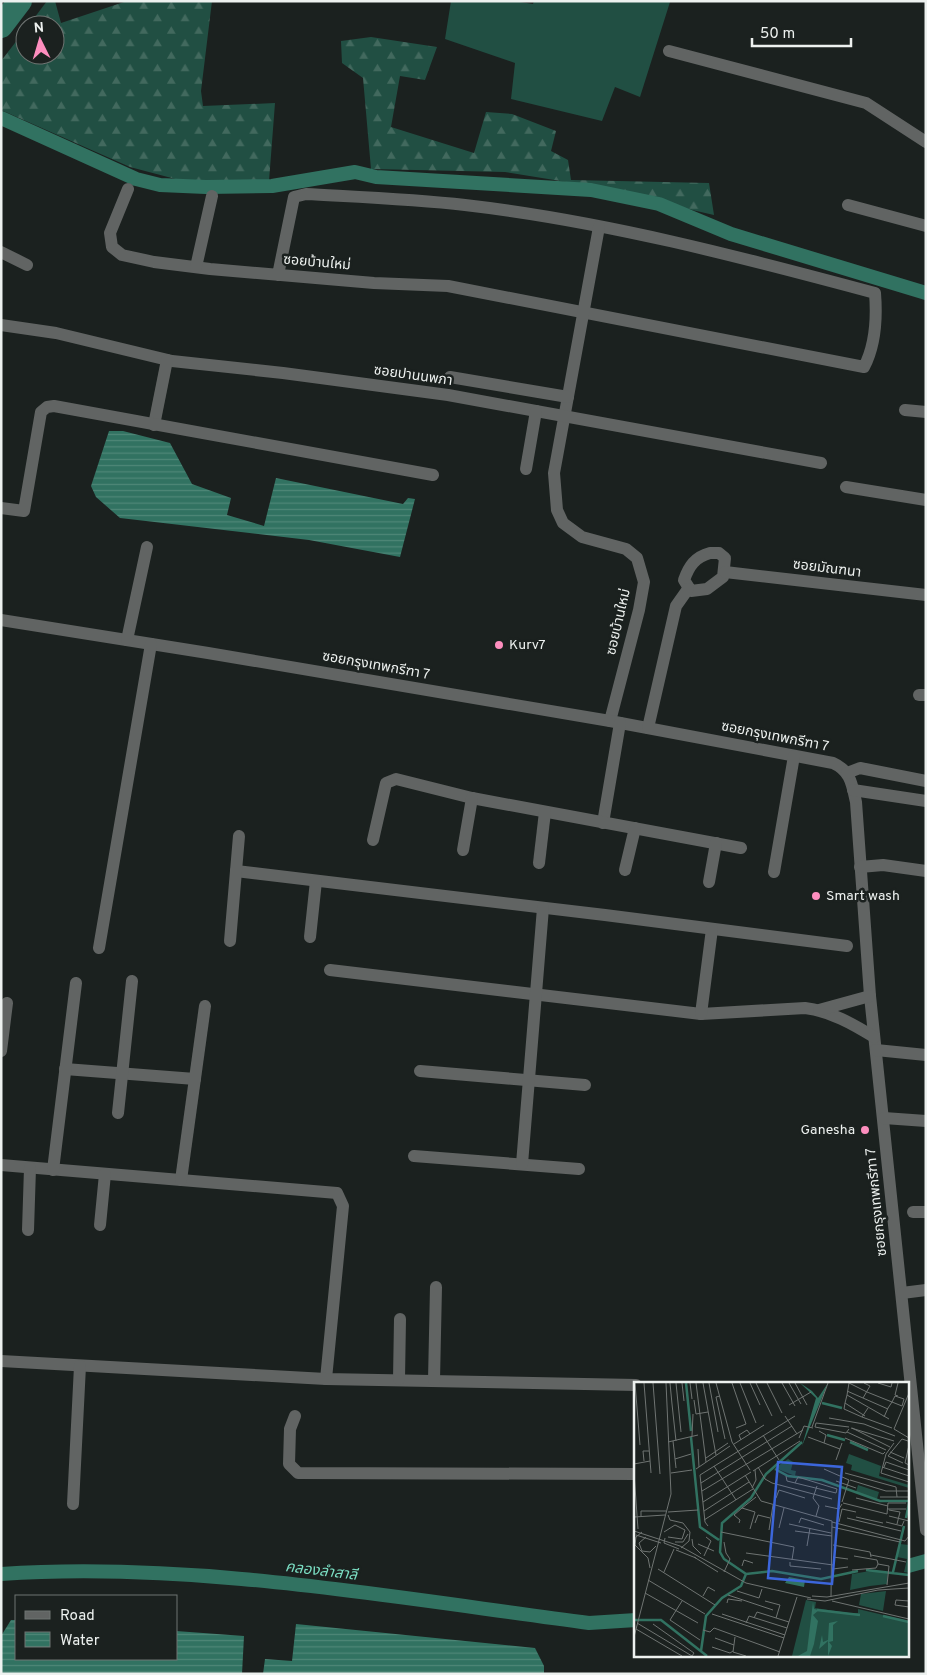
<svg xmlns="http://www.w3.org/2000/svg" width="927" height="1675" font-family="Overpass,'Noto Sans Thai',sans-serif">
  <defs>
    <pattern id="forest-firs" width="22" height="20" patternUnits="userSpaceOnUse" patternTransform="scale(1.25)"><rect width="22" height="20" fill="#214f43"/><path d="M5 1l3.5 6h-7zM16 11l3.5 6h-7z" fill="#42695e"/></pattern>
    <pattern id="water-rules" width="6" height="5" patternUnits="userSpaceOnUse" patternTransform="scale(1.25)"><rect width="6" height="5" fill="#317261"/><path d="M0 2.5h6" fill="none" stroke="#4f8778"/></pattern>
  </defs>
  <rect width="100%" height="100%" fill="#1b211f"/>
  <polygon fill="#214f43" points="451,1 514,1 533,4 534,1 670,2 640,97 615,87 602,121 511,99 515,63 445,39"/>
  <g fill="url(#forest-firs)">
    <polygon points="47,1 55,1 61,23 127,1 212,1 201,91 203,106 275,103 269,181 183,181 130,167 1,110 1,61 25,30 25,55 55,55 55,25 29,25"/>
    <polygon points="371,37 437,47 425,80 400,76 391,127 474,153 486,112 512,114 556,131 551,151 568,160 571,180 709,183 714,215 579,184 505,172 371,169 363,78 342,63 341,41"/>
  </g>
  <g fill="url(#water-rules)">
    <polygon points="109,431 123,431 170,443 192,484 231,498 227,515 264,526 276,478 403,504 408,498 415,499 400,557 309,540 120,518 96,497 91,486"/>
    <polygon points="11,1620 16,1620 16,1659 176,1659 176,1631 244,1636 242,1674 1,1674 1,1636"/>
    <polygon points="296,1624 535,1648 544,1666 544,1674 263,1674 265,1659 292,1661"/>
  </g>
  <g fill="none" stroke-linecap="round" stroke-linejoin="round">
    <g stroke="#317261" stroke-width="14">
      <polyline points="1,118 136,179 160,185 206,187 272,186 355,172 376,177 591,190 659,204 731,234 926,293"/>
      <polyline points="908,1566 926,1561"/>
      <path d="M1 1574C195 1561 396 1598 589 1623L636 1620"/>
    </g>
    <polyline stroke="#317261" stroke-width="24" points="1,26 20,1"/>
    <g stroke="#616463" stroke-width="12">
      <polyline points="669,51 866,103 926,142"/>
      <path d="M128 189 110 233 112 247 122 255 154 262 210 269 374 283 448 286 864 367C876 344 877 318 875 293 741 257 604 221 465 205 413 199 359 197 306 194L294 197 278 275"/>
      <polyline points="848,205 926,226"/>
      <polyline points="599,227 554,473 557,510 563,523 582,537 626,549 637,558 644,582 639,610 610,721"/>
      <polyline points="1,252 27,265"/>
      <polyline points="196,267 212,196"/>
      <polyline points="1,325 56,333 172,361 283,373 448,395 821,463"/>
      <polyline points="450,377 568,397"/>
      <polyline points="905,410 926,412"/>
      <polyline points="154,425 167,360"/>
      <polyline points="526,469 536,411"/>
      <polyline points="846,487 926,500"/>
      <polyline points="1,508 24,511 41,412 47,407 54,406 433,475"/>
      <path d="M710 553H719L725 558 723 577 707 589 691 591 684 580C689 566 695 557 710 553Z"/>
      <polyline points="725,572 926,595"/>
      <path d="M1 620 208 653 610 721 833 763C851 771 852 785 856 802L870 996 926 1530"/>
      <polyline points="127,640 147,547"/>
      <polyline points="919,695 926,695"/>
      <polyline points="648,728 676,606 688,589"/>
      <polyline points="847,773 860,768 926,781"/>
      <polyline points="853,790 926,801"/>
      <polyline points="603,823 620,723"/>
      <polyline points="373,840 386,783 396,779 472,798 741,848"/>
      <polyline points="463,850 472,798"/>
      <polyline points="539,863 545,812"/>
      <polyline points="860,867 883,865 926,871"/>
      <polyline points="625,870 635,828"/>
      <polyline points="236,871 605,915 847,946"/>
      <polyline points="774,872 794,756"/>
      <polyline points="709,882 716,843"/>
      <polyline points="310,937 316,881"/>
      <polyline points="230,941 239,836"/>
      <polyline points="99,948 151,644"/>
      <path d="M330 970 701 1014 805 1008C830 1011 853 1024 874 1037"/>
      <polyline points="819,1010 870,996"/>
      <polyline points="701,1014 712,929"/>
      <polyline points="876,1050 926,1055"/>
      <polyline points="1,1051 7,1003"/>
      <polyline points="65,1069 195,1079"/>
      <polyline points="420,1071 585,1085"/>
      <polyline points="118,1113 132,981"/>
      <polyline points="884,1118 926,1121"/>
      <polyline points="414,1156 579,1169"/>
      <polyline points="522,1164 543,908"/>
      <polyline points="1,1165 337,1193 343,1206 326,1379"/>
      <polyline points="53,1170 76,983"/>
      <polyline points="181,1180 205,1006"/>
      <polyline points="913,1212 926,1212"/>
      <polyline points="100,1225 105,1174"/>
      <polyline points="28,1230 30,1168"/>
      <polyline points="902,1293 926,1290"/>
      <polyline points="1,1361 326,1379 636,1385"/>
      <polyline points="399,1379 400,1319"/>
      <polyline points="434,1380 436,1287"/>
      <polyline points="295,1416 290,1429 289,1464 298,1473 636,1474"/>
      <polyline points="73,1504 80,1366"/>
    </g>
  </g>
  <g fill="#fd8ebe" stroke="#1b211f" stroke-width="2">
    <circle cx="499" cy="645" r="5"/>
    <circle cx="816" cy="896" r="5"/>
    <circle cx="865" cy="1130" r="5"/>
  </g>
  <g text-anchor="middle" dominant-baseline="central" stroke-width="5" stroke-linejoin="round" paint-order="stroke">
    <g font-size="14" fill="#edf1ef" stroke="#1b211f">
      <text transform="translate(317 263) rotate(5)">ซอยบ้านใหม่</text>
      <text transform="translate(413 376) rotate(8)">ซอยปานนพภา</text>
      <text transform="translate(827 569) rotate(7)">ซอยมัณฑนา</text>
      <text transform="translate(619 622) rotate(-77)">ซอยบ้านใหม่</text>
      <text transform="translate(376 666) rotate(10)">ซอยกรุงเทพกรีฑา 7</text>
      <text transform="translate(775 737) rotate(11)">ซอยกรุงเทพกรีฑา 7</text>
      <text transform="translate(877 1202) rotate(-96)">ซอยกรุงเทพกรีฑา 7</text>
    </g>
    <g font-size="14" fill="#edf1ef" stroke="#1b211f" text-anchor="start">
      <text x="509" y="645">Kurv7</text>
      <text x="826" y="896">Smart wash</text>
      <text x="855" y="1130" text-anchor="end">Ganesha</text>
    </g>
    <g font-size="15" font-style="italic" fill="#7bdec3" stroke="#1b211f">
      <text transform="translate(321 1572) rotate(7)">คลองลำสาลี</text>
    </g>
  </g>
  <g transform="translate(634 1382)">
    <rect width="275" height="275" fill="#1b211f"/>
    <path d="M266 162 275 163V191L270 190 273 177 263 175ZM236 189V204L216 208 218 192ZM172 218 182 220 181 226 215 231H224V227L275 239V274H158Z" fill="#214f43"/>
    <path d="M154 77 159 80 157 88 162 89 161 94 141 86Z" fill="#214f43"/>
    <path d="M215 72 247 84 245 94 275 103V106L217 88 218 83 212 81ZM224 103 245 110 243 117 222 110ZM236 189 254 190 253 202 236 204ZM252 209 249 229 225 223 227 212Z" fill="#214f43"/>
    <path d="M166 1 178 9 184 16 194 1 168 64 182 16ZM155 195 171 198 170 205 151 201ZM179 220 180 227 185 228 179 233 184 239 180 262 176 274H164L173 269ZM204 239 199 243V259L195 260 198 264 194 274V259L185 267 188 253 189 260 194 258 195 241Z" fill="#317261"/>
    <path fill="none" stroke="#317261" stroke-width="2.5" d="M52 1 57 49M188 21 208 26M193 53 211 58M57 55 66 145 85 158M216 60 234 68M141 87 154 94 188 98 246 119H275M272 136 275 121M232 188 275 193M259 190 270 144M112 192 138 189 187 197 224 189M183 228 226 233M249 234 275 240M0 238H27L73 274M67 269 72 234 88 216 107 204 112 192 90 177 86 170 88 141 117 116 132 92 168 60"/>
    <path fill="none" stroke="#6f7472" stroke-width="1" d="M1 1 6 63M10 1 17 91M19 1 26 92M36 1 38 22M42 1 47 50M48 1 50 19M56 1 58 17M62 1 72 80M69 1 82 73M75 1 84 50M82 1 98 60 116 88M98 1 112 42 102 46M106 1 122 41M116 1 126 23M122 1 138 34M133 1 148 31M148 1 161 24M155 1 167 22M161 1 173 23M215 1 233 10 268 24 270 17 261 14 258 20 254 26 250 35M215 1 213 13 255 37M244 1 257 5 258 1M264 1 261 13 264 14M213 9 254 27M275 11 260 47 275 56M213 13 211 21 231 34M86 14 82 15 91 57M229 16 236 4 230 1M60 18 62 32 74 30M211 21 210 27 228 35M38 22 42 59M155 23 177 10M234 26 228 35 258 46M151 34 163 52M195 36 230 42 261 54M178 45 194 1M215 45 182 41 181 45 212 51 215 47M217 46 260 59M218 46 256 65M185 49 192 53 190 61M213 50 252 68M129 53 145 78M58 54 59 32M174 55 206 67M165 56 170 44 179 46M211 56 249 72 251 70M107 58 105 53 113 48 116 52M39 59 42 86M34 60 64 53M260 61 252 72 247 91 275 100M100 62 130 43M275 63 271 81 275 83M64 67 65 85M256 70 270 76M72 76 94 61M41 77 57 72M202 78 208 61M10 79 9 69H15M269 81 254 74 268 57 274 59M0 82 16 79M80 84 102 118M124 85 131 97 138 101 198 117M248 85 275 94M250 85 252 80 275 88M62 87 96 64M190 87 215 98M119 89 166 59M0 91 4 147M37 91 58 88M211 91 262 105 263 115M111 93 127 119 198 139 197 215M152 94 153 99 202 111 203 107 164 95 161 101M216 98 252 109H275M202 99 222 106M67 101 158 44M118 106 122 98 121 88M68 109 169 48M140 115 142 116 145 108 171 116M246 115H274M222 116 254 124M69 120 117 90M208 120 215 98M209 121 253 132 254 121H272M191 124 205 127 208 122M108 126 122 115M254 127H272M255 128 266 130 263 142M70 129 115 100M34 130 64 128M34 133 36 138 49 141 56 150 55 159 47 166M7 134V129H32M182 134 185 124 179 116 183 104M255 134 275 139M0 135 31 133M222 135 249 141M213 136 267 149M70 138 119 107M198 140 271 159 275 154M205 140 208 127 222 130M252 140 268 144 270 139M105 141 106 138 100 133 108 126 121 130 116 147M121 141 124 133 136 136M165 141 167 136 190 143M155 142 197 151M74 144 71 140 66 93 161 34M198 145 266 160M145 146 150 126M135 148 139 123M0 149 46 164 112 201 177 216M161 149 198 154M8 150 2 155 1 163 14 176 16 186M30 150 41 143 51 148 48 157 34 155M87 150 160 165 158 178M2 153 27 161M12 155 5 161 8 169 16 170 22 164M31 156 30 161 45 167M58 157 59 164 67 172M41 160H49L54 152M64 162 80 169M199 163 236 170 237 175M173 164 176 146M42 168 62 176M112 171 199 183M237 173 272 180M70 174 77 159 72 155M220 174 243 178 244 182 255 184 253 203M60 175 84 190M199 175 214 177M156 180V184L187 187M108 184 110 178 119 181M24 187 81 223M199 187 214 185M218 188 242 186 244 182M30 190 40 167M90 190 96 177 92 171 90 160M14 198 71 232M103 209 125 216 128 207M11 211 64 241M94 213 139 228M69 214 74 205 81 209M178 214 193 215 275 201M173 217 191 219 244 208 275 206M48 219 36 238 66 258M131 219 146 223 142 236M198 219 275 237M275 219 262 218 261 223 275 225M93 221 94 217 108 219M78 232 150 256M88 232 151 253M120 236 123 230 155 240M3 241 58 274M112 241 115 234 153 246M19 242 60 271 58 274M2 247 48 274M69 248 76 250 80 246 146 270M0 255 37 112 32 1M101 255 99 270 112 274M81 256 100 263M78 265 96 271 99 269M144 274 163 215"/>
    <path fill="#3c66db" fill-opacity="0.15" stroke="#3c66db" stroke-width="2.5" d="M144 80 208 85 198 202 134 196Z"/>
    <rect width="275" height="275" fill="none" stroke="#edf1ef" stroke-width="2.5"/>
  </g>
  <rect width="927" height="1675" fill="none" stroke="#edf1ef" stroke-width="5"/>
  <rect x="15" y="1595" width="162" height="65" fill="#1b211f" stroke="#6f7472"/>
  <rect x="25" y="1611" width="25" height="8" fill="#616463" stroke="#6f7472"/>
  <text x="60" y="1620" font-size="15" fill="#edf1ef">Road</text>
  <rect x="25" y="1632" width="25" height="15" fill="url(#water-rules)" stroke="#6f7472"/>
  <text x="60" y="1645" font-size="15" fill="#edf1ef">Water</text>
  <g transform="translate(40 40) rotate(355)"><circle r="24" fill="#1b211f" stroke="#6f7472"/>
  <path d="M0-4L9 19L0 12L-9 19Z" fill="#fd8ebe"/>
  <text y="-8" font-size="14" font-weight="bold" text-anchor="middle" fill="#edf1ef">N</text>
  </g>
  <path d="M752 38v8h99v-8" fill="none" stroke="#edf1ef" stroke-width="2.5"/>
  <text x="760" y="38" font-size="15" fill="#edf1ef" stroke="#1b211f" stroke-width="4" paint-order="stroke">50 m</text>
</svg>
